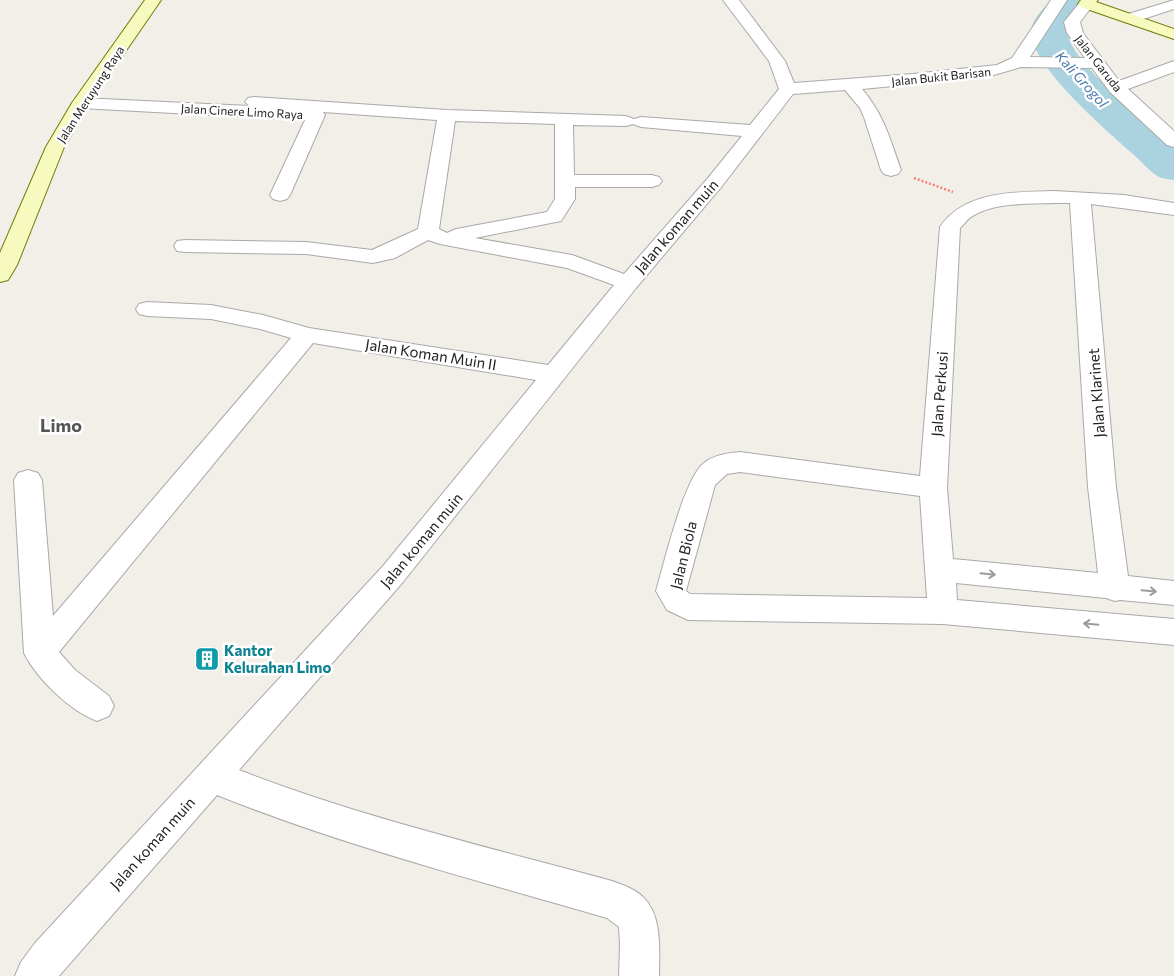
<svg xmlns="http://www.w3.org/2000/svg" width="1174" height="976" font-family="Commissioner,sans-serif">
  <rect width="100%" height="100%" fill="#f2efe9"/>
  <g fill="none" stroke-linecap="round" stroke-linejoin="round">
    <path fill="#aad3df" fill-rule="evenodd" d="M1052 0H1088L1068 27C1061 57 1151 125 1174 145V180C1169 179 1163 179 1159 177 1150 172 1141 161 1133 154 1107 131 1031 66 1031 32 1031 21 1044 7 1052 0Z"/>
    <defs>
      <g id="street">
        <path d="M723 0H739L785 61 794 83 913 74 997 65 1012 58 1051 0H1067L1030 57 1085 58 1067 33 1064 22 1081 1H1091L1094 4 1080 22 1083 33 1119 81 1174 61V72L1128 89 1174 131V147L1167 145 1110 92 1092 68 1021 67 987 77 862 89C884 115 890 139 901 170L898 174 891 176 884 174 881 170 864 117 860 108 845 90 793 94 722 186 636 288 403 582 239 770C360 817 487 847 612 881 623 885 635 889 643 897 663 916 659 952 659 976H619L620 944 619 927 607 918C476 880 344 846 217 795L59 976H15L21 962 35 943 383 566 536 380 313 343 59 652 75 670 109 696 114 706 109 716 97 721C70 711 37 679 24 653L14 480 18 473 28 470 38 473 42 480 53 616 291 338 260 329 211 319 147 316 139 314 136 309 139 304 147 302 211 305 263 315 309 328 548 365 614 285 567 268 440 244 428 240 395 258 373 263 306 254 185 252 177 251 174 246 177 241 185 240 306 242 372 250 418 229 437 120 323 112 325 115 290 195 287 199 280 201 273 199 270 195 305 120 81 108 75 107 72 103 75 99 81 98 250 106 245 102 248 98 254 97 447 110 626 116 634 119 641 117 750 125 779 89 769 61ZM455 121 555 124V199L547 212 456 229 447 233 439 229ZM633 124 641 127 742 136 708 178 624 274 572 255 475 238 561 221 575 199V187H652L659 185 662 181 659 177 652 175H574L573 125 626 126Z"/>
        <polygon points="1174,0 1174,9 1131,23 1125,21 1123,18 1125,15"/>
        <path d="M1054 191 1124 195 1174 203V215L1091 204 1116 487 1128 576 1174 581V605L1120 600 1115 601 1106 598 956 583 957 600 1174 619V645L943 624 688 620 667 610 656 591C664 564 684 478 704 463 713 455 728 453 740 452L920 476 940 227C964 191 1014 192 1054 191ZM1054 203H1070L1088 487 1098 573 953 559 947 488 960 228C964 225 967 219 971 217 994 202 1028 204 1054 203ZM740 472 920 496 927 598 690 594 686 591 715 485 727 474Z"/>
      </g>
      <g id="secondary">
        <polygon points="145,0 161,0 90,103 64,147 17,265 8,280 0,282 0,253 46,147 72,103"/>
        <polygon points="1081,0 1098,0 1096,2 1174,29 1174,39 1081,7 1078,4"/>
      </g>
    </defs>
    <use href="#street" stroke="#a9a9a9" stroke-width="2"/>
    <use href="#secondary" stroke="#707d05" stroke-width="2"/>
    <polyline stroke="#fa8072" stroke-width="2.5" stroke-dasharray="2 2" stroke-linecap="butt" points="914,178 953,192"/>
    <use href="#street" fill="#fff" fill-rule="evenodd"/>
    <use href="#secondary" fill="#f7fabf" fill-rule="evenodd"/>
  </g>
  <defs><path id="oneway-shaft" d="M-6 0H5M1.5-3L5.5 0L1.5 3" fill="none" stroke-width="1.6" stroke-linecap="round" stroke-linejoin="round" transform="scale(1.25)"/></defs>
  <g stroke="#9c9c9c">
    <use href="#oneway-shaft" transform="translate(988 574) rotate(6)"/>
    <use href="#oneway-shaft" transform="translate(1149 591) rotate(5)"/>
    <use href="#oneway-shaft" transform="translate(1091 624) rotate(-175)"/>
  </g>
  <defs>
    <symbol id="building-square" viewBox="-11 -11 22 22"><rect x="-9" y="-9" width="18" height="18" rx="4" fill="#0f9aa8" stroke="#fff"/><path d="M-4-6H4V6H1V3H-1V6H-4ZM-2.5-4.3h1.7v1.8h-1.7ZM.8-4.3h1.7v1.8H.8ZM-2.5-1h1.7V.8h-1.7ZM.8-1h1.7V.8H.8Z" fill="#fff"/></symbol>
  </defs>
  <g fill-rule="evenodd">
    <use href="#building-square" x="193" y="645" width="28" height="28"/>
  </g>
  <g text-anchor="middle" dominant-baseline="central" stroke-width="5" stroke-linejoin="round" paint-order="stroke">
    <g font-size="12" fill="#222" stroke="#fff">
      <text transform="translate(1099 63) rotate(52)">Jalan Garuda</text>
      <text transform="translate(941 76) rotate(-6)">Jalan Bukit Barisan</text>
      <text transform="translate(90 94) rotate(-57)">Jalan Meruyung Raya</text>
      <text transform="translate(242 111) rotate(3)">Jalan Cinere Limo Raya</text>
    </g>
    <g font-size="14" font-style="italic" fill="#4a7aab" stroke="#fff">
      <text transform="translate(1082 79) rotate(48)">Kali Grogol</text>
    </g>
    <g font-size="15" fill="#222" stroke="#fff">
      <text transform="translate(676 226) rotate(-49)">Jalan koman muin</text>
      <text transform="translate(431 354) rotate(9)">Jalan Koman Muin II</text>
      <text transform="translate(1096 393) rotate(-94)">Jalan Klarinet</text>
      <text transform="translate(939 394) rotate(-86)">Jalan Perkusi</text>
      <text transform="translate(421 540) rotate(-50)">Jalan koman muin</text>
      <text transform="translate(683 555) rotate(-76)">Jalan Biola</text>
      <text transform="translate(152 843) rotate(-48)">Jalan koman muin</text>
    </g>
    <g font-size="15" font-weight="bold" fill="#0d838f" stroke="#fff" text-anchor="start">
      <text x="224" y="650">Kantor<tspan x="224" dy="17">Kelurahan Limo</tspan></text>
    </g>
    <g font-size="18" font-weight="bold" fill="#555" stroke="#fff">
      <text x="61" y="425">Limo</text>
    </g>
  </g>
</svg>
